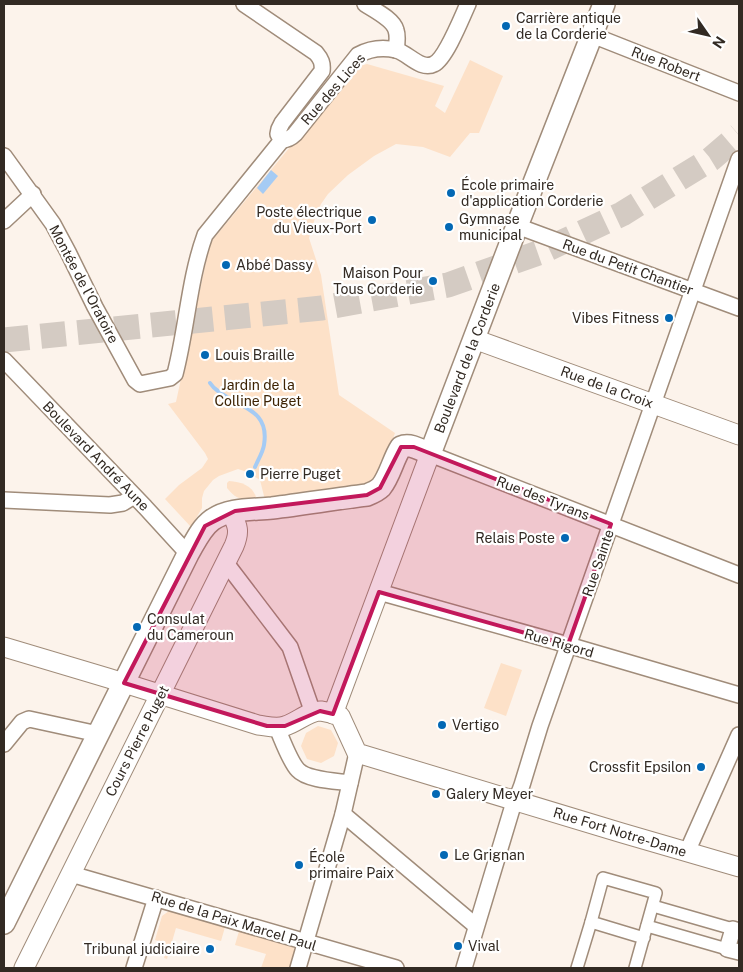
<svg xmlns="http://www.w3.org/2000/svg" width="743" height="972" font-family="'Public Sans',sans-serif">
  <rect width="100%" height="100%" fill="#fcf3eb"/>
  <g fill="#fde1c8">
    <polygon points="470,60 503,76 479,133 470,133 450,157 423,147 396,144 374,156 348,175 328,194 321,204 315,218 309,238 321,275 339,395 395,433 380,476 374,484 265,500 260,480 247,472 238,469 219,476 213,480 204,491 202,498 202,508 191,527 165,499 179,485 202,468 208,459 205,453 168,404 176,402 210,243 350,75 360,66 367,64 444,86 435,106 445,113"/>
    <path d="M229 481C241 482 252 485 256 497L255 499C240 500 236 499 227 488V483Z"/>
    <polygon points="501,663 522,670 506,716 484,708"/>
    <polygon points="318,726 331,730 338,743 334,756 321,763 307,759 301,746 306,733"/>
    <polygon points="169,911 225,927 221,941 176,928 167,959 164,958 165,955 162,954 162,951 159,950 160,945 157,944 158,941 155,940 162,916"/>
    <polygon points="239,931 293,946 295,951 289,968 261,968 266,954 235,945"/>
  </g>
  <polygon fill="#a5cbf4" points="271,170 278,176 263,194 257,188"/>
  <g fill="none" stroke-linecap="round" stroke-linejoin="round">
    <path stroke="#a5cbf4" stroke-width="4" d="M210 383C212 386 215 389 218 391 240 408 270 409 264 445 263 452 258 460 255 467"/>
    <polyline stroke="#d4cbc3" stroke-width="25" stroke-dasharray="25 12" stroke-linecap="butt" points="4,340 322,308 448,285 541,252 622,214 711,159 739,135"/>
    <defs>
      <g id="pedestrian">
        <polyline points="653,906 733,929"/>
        <polyline points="647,926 727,949"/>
        <polyline points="577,968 591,922"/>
        <polyline points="635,968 656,893 603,878 591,922 644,938"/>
      </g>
      <g id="minor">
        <path d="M244 4 316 53C321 59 323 63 322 71L282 123 279 129 278 134 282 140"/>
        <path d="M365 4C374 10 393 19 396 30 398 36 397 44 396 50"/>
        <polyline points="592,35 739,93"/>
        <path d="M282 140C288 140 291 138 295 134L358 55C369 49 383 47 396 50 408 53 421 71 434 64 446 58 462 17 468 4"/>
        <path d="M4 156 53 224 68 252 95 307 135 380 140 384 170 378 175 374C187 328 189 279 205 235L282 140"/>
        <polyline points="4,221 33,194"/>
        <polyline points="517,226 739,308"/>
        <polyline points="4,360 145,507 188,554"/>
        <polyline points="430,454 739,575"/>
        <polyline points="4,500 110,505 123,503 134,496"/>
        <polyline points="226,563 290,647 313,713"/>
        <polyline points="379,592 568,645 739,695"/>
        <path d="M277 728C282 739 290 762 298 770 307 780 336 781 350 783"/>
        <polyline points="4,744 22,722 29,719 98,734"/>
        <polyline points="343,814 476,926"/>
        <polyline points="687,852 739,735"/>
        <polyline points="71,874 396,968"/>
        <polyline points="739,931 733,929 727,949 739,952"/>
        <polyline points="134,968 156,898"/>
        <polyline points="298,968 343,814 357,753"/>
        <polyline points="464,968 514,802 516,801 522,785 540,726 739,159"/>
      </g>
      <g id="tertiary">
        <polyline points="474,339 739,435"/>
        <path d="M4 647 108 678 258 725C267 726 276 729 285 726 296 723 310 710 321 711 328 712 335 714 340 716L357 753 622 833 739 867"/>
        <polyline points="333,714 430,454"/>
        <path d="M24 968 234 546C240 532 238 526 231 512"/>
      </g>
      <path id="secondary" d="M4 923 188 554C195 542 201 528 212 520 229 508 252 510 272 508 304 504 335 499 367 495 372 493 377 491 381 487 390 476 393 459 401 447 410 443 421 450 430 454L517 226 604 4"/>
    </defs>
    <use href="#pedestrian" stroke="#a08c7a" stroke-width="14"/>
    <use href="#minor" stroke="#a08c7a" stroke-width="18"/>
    <use href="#tertiary" stroke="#a08c7a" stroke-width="21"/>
    <use href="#secondary" stroke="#a08c7a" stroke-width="24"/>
    <use href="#pedestrian" stroke="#fff" stroke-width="11"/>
    <use href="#minor" stroke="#fff" stroke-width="15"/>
    <use href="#tertiary" stroke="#fff" stroke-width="19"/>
    <use href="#secondary" stroke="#fff" stroke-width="21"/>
  </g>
  <path fill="#c2185b" fill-opacity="0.2" stroke="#c2185b" stroke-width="4" stroke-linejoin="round" d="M401 447H414L611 524 568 645 379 592 333 714 320 711 285 726H267L124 683 205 526 235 511 367 495 380 488Z"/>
  <g fill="#0368b4" stroke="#fff" stroke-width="2">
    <circle cx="506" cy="26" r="5"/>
    <circle cx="451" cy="193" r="5"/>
    <circle cx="372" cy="220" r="5"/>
    <circle cx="449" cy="227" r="5"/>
    <circle cx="226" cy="265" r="5"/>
    <circle cx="433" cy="281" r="5"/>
    <circle cx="669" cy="318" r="5"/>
    <circle cx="205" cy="355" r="5"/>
    <circle cx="250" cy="474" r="5"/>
    <circle cx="565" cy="538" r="5"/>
    <circle cx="137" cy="627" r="5"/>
    <circle cx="442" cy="725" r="5"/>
    <circle cx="701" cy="767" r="5"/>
    <circle cx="436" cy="794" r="5"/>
    <circle cx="444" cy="855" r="5"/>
    <circle cx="299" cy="865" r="5"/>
    <circle cx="458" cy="946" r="5"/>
    <circle cx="210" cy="949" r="5"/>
  </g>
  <g text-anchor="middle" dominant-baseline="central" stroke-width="4.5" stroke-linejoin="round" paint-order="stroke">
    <g font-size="14" fill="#322a23" stroke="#fff" text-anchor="start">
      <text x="516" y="18">Carrière antique<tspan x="516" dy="16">de la Corderie</tspan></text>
      <text x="461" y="185">École primaire<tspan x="461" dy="16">d'application Corderie</tspan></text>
      <text x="362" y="212" text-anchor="end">Poste électrique<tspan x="362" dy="16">du Vieux-Port</tspan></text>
      <text x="459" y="219">Gymnase<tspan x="459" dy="16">municipal</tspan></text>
      <text x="236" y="265">Abbé Dassy</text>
      <text x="423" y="273" text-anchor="end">Maison Pour<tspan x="423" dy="16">Tous Corderie</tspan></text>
      <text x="659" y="318" text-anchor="end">Vibes Fitness</text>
      <text x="215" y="355">Louis Braille</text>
      <text x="260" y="474">Pierre Puget</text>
      <text x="555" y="538" text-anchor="end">Relais Poste</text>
      <text x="147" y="619">Consulat<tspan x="147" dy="16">du Cameroun</tspan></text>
      <text x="452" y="725">Vertigo</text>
      <text x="691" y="767" text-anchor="end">Crossfit Epsilon</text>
      <text x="446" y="794">Galery Meyer</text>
      <text x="454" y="855">Le Grignan</text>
      <text x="309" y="857">École<tspan x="309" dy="16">primaire Paix</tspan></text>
      <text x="468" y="946">Vival</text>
      <text x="200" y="949" text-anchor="end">Tribunal judiciaire</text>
    </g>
    <g font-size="14" fill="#322a23" stroke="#fff">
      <text transform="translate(666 64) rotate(21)">Rue Robert</text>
      <text transform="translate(333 89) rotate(-49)">Rue des Lices</text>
      <text transform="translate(628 267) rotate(20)">Rue du Petit Chantier</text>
      <text transform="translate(84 284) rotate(62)">Montée de l'Oratoire</text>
      <text transform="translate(467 358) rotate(-69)">Boulevard de la Corderie</text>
      <text transform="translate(607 387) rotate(20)">Rue de la Croix</text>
      <text transform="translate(96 456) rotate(46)">Boulevard André Aune</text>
      <text transform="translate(543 498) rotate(21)">Rue des Tyrans</text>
      <text transform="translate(598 563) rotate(-71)">Rue Sainte</text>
      <text transform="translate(559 643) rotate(16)">Rue Rigord</text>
      <text transform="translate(137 741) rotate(-63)">Cours Pierre Puget</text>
      <text transform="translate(620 832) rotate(17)">Rue Fort Notre-Dame</text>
      <text transform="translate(234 921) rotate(17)">Rue de la Paix Marcel Paul</text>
    </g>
    <g font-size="14" fill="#3d2304" stroke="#fff">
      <text x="258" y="385">Jardin de la<tspan x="258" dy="16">Colline Puget</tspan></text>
    </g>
  </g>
  <rect width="743" height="972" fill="none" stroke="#322a23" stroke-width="10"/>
  <g transform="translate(708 35) rotate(124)" stroke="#ffffff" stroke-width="4" paint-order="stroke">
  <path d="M0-4L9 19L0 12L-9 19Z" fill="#322a23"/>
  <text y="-8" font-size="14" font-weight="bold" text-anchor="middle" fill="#322a23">N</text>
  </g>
</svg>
